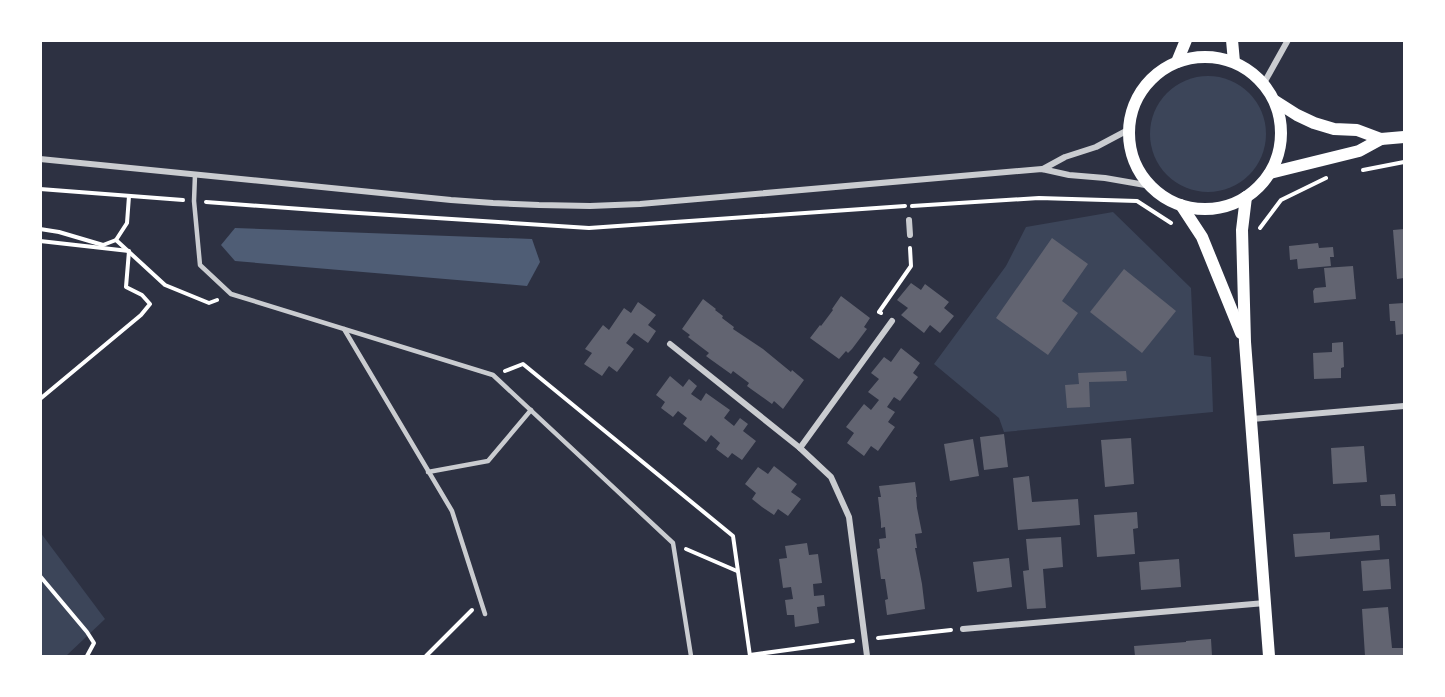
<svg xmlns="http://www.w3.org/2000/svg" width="1445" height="697" font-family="'Work Sans',sans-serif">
  <rect width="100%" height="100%" fill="#2d3142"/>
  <g fill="#3c4559">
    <circle cx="1208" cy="134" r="58"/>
    <polygon points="1113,212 1191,288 1194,355 1211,357 1213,412 1004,432 999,418 934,364 1006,266 1026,227"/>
    <polygon points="40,532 105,619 66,656 41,656"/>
  </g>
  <polygon fill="#4f5d75" points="235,228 532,239 540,262 527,286 235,261 221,245"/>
  <g fill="#626471">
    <polygon points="1404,229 1404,278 1397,279 1393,230"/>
    <polygon points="1052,238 1088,264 1062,301 1078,313 1048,355 996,318"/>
    <polygon points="1318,243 1319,248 1333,247 1334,257 1330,257 1331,266 1298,269 1297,259 1290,260 1289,246"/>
    <polygon points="1353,266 1356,299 1314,303 1313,291 1315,288 1326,287 1324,268"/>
    <polygon points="1124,269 1176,311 1142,353 1090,312"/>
    <polygon points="911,283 921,290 925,284 949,302 944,308 954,316 940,333 930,325 924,333 901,315 908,308 897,300"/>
    <polygon points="841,296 870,318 864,327 867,329 852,349 848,353 846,351 839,359 810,338 820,325 821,326 833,310 832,309"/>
    <polygon points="703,299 716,309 715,310 723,316 722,318 734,327 733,329 763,349 791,372 792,370 804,380 783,409 774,401 772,404 751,389 747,386 749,383 733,371 731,374 710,359 706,356 709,353 688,337 690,335 682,329"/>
    <polygon points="638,302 656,315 648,325 656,331 648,343 634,333 626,343 634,349 626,360 617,372 609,366 602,376 584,364 592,353 585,349 603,325 609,330 624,308 631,313"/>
    <polygon points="1404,303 1404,334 1396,335 1395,321 1390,321 1389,304"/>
    <polygon points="1343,342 1344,367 1341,368 1341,378 1314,379 1313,353 1332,352 1332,343"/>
    <polygon points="901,348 920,363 913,373 918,377 900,401 894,397 887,407 895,412 888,422 895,427 878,451 871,446 864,456 847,443 854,433 846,427 864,404 871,410 879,400 868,392 879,379 871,373 884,357 891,362"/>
    <polygon points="1126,371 1127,381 1089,382 1090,407 1067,408 1065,385 1079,384 1078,373"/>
    <polygon points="670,376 683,387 689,379 697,386 691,394 701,401 706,393 730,410 724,418 734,426 740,418 748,424 743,431 756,441 742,460 732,453 728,458 716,449 720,443 711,435 706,442 683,424 687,418 678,411 673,417 661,408 665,402 656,395"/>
    <polygon points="1004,434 1008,467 984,470 980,437"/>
    <polygon points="1131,438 1134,484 1105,487 1101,440"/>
    <polygon points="973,439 979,476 950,481 944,444"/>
    <polygon points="1364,446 1367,482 1333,484 1331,448"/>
    <polygon points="774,466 797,484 791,492 801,499 788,516 778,509 774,515 762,507 752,499 756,493 745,484 758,467 768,474"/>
    <polygon points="1029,476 1032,502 1078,499 1080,525 1018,530 1013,478"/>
    <polygon points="915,482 917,497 916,497 917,508 922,533 915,534 917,548 915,548 922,584 925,609 887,615 885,600 888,599 885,579 881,579 877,549 880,548 879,539 886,538 885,527 881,528 881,523 878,497 881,497 879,486"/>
    <polygon points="1395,494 1396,506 1381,506 1380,495"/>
    <polygon points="1137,512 1138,528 1133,529 1135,554 1097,557 1094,515"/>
    <polygon points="1330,532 1330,539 1379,535 1380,550 1295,557 1293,534"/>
    <polygon points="1061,537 1063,567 1043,569 1046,608 1027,609 1023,571 1029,570 1026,539"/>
    <polygon points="807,543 809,555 818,554 822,583 813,584 814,596 824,595 825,606 817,607 819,623 795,627 794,615 787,615 785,600 793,599 791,587 783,588 779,559 787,558 785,546"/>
    <polygon points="1009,558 1012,587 977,592 973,562"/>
    <polygon points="1179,559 1181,587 1141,590 1139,562"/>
    <polygon points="1389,559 1391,589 1363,591 1361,561"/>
    <polygon points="1388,607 1392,648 1404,648 1404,656 1365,656 1362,609"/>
    <polygon points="1211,639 1212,656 1135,656 1134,646 1186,642 1186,641"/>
  </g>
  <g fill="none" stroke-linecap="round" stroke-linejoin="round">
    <g stroke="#fff" stroke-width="4">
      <polyline points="1363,170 1404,162"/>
      <polyline points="40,189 183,200"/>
      <polyline points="206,202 343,212 589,228 905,206"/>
      <polyline points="912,206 1039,198 1137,201 1171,223"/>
      <polyline points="1260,228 1281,200 1326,178"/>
      <polyline points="40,229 59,232 103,245 116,240 127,223 129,196"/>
      <polyline points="116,240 165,285 209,303 217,300"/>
      <polyline points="40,241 129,251 126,287 142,295 150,304 141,315 40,399"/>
      <polyline points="881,313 879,312 911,266 910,248"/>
      <polyline points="505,371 523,364 733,536 750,656"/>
      <polyline points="686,549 737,571"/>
      <polyline points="40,576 87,632 94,643 87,656"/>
      <polyline points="878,638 951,630"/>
      <polyline points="750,655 853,641"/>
      <polyline points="426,656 472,610"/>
    </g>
    <g stroke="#caccd0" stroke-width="4.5">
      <polyline points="195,175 194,201 200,265 231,294 493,375 673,543 691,656"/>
      <polyline points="344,329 452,511 485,614"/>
      <polyline points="428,472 488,461 531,410"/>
    </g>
    <g stroke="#caccd0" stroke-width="6">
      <polyline points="1264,83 1288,40"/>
      <polyline points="40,159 451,200 493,203 539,205 590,206 640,204 1042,169 1069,175 1105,178 1151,186"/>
      <polyline points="1043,169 1065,157 1096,147 1128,130"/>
      <polyline points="909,220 910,235"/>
      <polyline points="670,344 800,448 831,477 849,517 867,656"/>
      <polyline points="1252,419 1404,406"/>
      <polyline points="800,448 892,321"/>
      <polyline points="963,629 1265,603"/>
    </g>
    <g stroke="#fff" stroke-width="12">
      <polyline points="1232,40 1234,62"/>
      <circle cx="1205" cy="133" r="76"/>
      <polyline points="1177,62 1186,40"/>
      <polyline points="1275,101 1297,115 1314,123 1334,129 1357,130 1381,139 1404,137"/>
      <polyline points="1270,173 1359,151 1381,139"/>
      <polyline points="1246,197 1242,230 1245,342 1269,656"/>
      <polyline points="1181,205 1202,237 1241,333"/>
    </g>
  </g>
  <rect width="1445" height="697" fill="none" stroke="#ffffff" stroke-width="84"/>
</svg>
